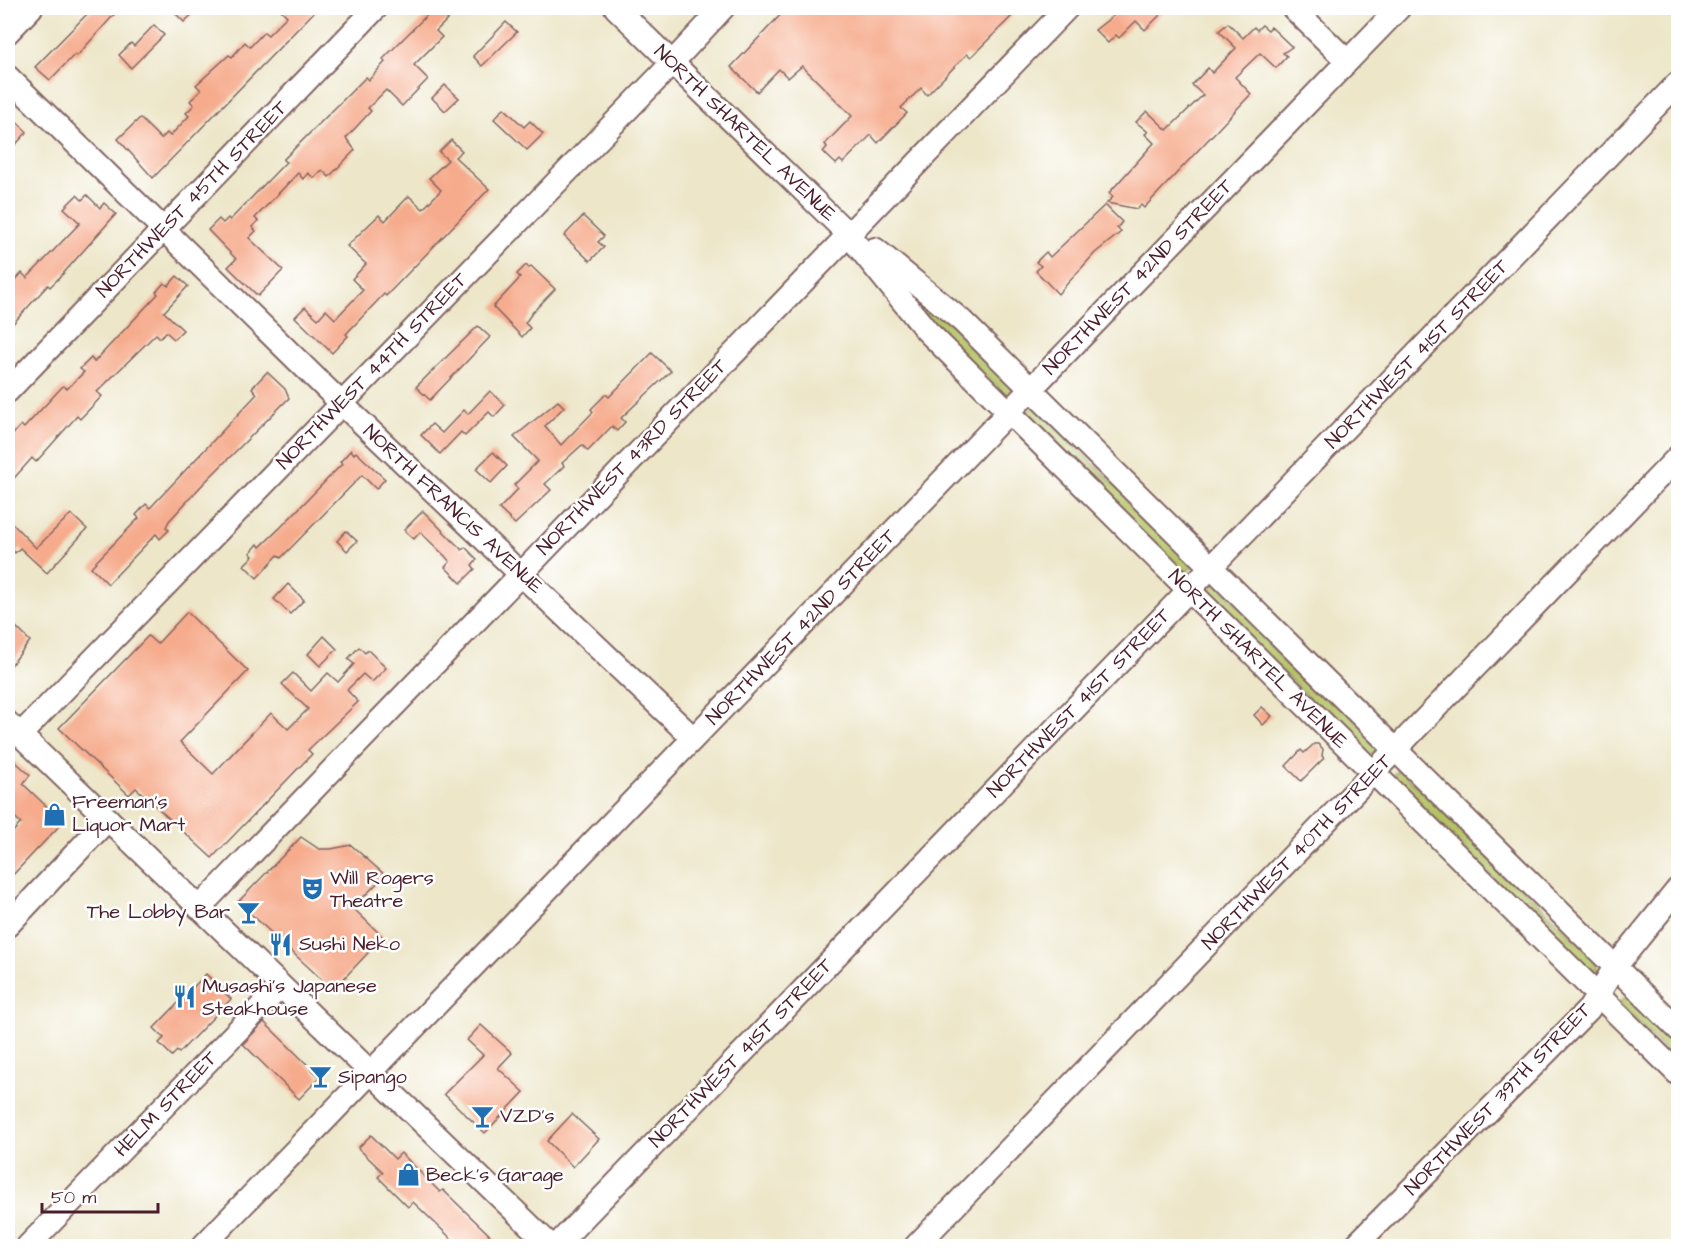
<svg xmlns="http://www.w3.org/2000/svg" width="1686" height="1254" font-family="'Architects Daughter',sans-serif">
  <rect width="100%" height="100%" fill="#fff"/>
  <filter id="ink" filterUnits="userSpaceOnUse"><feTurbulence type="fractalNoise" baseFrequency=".0167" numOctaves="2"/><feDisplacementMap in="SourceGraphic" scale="12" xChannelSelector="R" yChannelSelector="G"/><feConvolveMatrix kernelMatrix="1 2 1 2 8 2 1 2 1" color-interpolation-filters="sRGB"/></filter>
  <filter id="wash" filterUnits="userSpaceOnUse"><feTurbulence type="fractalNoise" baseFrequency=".008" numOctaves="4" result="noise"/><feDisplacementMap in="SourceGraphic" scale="24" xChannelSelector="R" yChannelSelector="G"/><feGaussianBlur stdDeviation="1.35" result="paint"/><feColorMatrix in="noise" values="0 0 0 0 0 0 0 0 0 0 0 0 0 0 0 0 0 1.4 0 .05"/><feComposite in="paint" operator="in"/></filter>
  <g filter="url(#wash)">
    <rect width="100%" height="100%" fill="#ede6c9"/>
    <g fill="#b3c264" stroke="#7e7048" stroke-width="1.5">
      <polygon points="915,296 940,312 1016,386 1005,395 929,323"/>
      <polygon points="1033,405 1196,563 1184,575 1024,416"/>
      <polygon points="1215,582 1381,745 1369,758 1204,594"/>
      <polygon points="1399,769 1591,954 1599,970 1594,971 1575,961 1392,777"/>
      <polygon points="1628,996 1637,999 1678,1040 1678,1064 1618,1003"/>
    </g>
    <g id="blocks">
      <g fill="#f6ab8c">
        <polygon points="93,8 120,8 77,56 75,54 50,80 35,67"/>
        <polygon points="170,8 199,8 184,22"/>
        <polygon points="279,8 318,8 153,178 118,139 140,118 161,139 167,133 170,136 189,116 186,113 194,105 190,101 201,90 196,85 229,55 232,57 245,42 250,47 264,32 268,35 287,16"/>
        <polygon points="434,8 459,8 436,31 442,37 414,65 428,79 402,106 386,90 368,108 371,111 346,138 355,150 329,177 322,170 314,178 308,173 303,179 298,173 255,218 258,221 252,227 256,231 249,238 283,270 258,296 228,267 236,259 208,230 219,219 223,223 228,218 230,220 286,162 283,160 366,77 369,80 385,62 383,59"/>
        <polygon points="787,8 1004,8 1012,16 971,57 967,54 927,95 921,88 901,108 907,113 878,143 871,135 843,163 840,160 836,164 823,152 827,147 825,144 852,116 802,66 788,78 779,69 757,92 731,67"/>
        <polygon points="1123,8 1167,8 1145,30 1136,21 1119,38 1116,35 1108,43 1095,30"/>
        <polygon points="506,22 517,32 482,66 473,56"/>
        <polygon points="1228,23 1243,38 1254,27 1257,30 1262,25 1268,30 1271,27 1292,47 1283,53 1287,56 1276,68 1260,53 1235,77 1251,94 1144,208 1141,205 1137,209 1107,203 1113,197 1109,193 1154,143 1145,134 1148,132 1136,122 1147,111 1167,130 1203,95 1192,85 1208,68 1212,73 1236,48 1219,31"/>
        <polygon points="154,25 164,35 131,68 119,55 131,43 134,46"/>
        <polygon points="445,85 459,98 445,111 432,98"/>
        <polygon points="504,108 524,127 530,121 543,134 527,150 494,119"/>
        <polygon points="14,119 27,132 8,153 8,125"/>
        <polygon points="451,140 462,151 455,157 489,189 386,296 384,294 346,334 348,336 332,353 295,317 305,307 318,319 326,310 335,319 363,290 352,279 366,264 347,246 379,215 385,221 409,196 423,209 441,190 429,178 448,160 439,152"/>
        <polygon points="77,195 82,200 87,195 100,208 104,203 116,214 61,276 50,287 48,285 8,329 8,288 22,273 27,278 80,223 64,208"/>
        <polygon points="1105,205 1122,222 1117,228 1121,232 1095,253 1058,294 1036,271 1041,266 1036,262 1046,252 1050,257"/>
        <polygon points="583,216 604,236 598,242 604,247 590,261 564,236"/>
        <polygon points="526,265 529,268 531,266 555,289 532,313 525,323 530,328 522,337 493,307 518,280 520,277 517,274"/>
        <polygon points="177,276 188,286 164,312 183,330 174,339 166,332 160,338 156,334 97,392 102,396 80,419 77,416 36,462 32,458 8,485 8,440 21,425 24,428 63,386 67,389 84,372 80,369 91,358 94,362 158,294 156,292 164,283 168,286"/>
        <polygon points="478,326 490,337 430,400 416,387"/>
        <polygon points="652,353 671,371 621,418 625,422 617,431 612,426 588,451 582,445 562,463 564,466 545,484 551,490 515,524 499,509 518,489 514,485 538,461 514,437 558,401 564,407 545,426 561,445 593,412 591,409 606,394 609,397"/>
        <polygon points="267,372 285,389 289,398 203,484 169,521 166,527 169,530 160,539 156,534 108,584 91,567 139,518 136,515 146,504 150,508 257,394 252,388"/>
        <polygon points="490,391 505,405 494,417 489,412 465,436 461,432 440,454 421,435 432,424 442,433 464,410 468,414"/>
        <polygon points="351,450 354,454 356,452 385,479 376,489 362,475 281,558 278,555 257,578 244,565 253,556 250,553 258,544 260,547 281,527 342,464 340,462"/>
        <polygon points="493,452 507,466 491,483 476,469"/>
        <polygon points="423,511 462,550 465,547 477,559 472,565 475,569 461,583 445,567 450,562 445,556 420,532 414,539 404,530"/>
        <polygon points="71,514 87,529 47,573 20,548 15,553 8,545 8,519 36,548"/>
        <polygon points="346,531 357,541 347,551 337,541"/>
        <polygon points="288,584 304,600 290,614 274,599"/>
        <polygon points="187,612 248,671 180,742 213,774 271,713 288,729 308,709 282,684 293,673 311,691 328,673 338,682 354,664 348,659 359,647 365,653 368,650 386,668 372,682 363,674 347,690 358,702 308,750 312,754 212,858 136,788 129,795 59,728 148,636 157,644"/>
        <polygon points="8,619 30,641 8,669"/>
        <polygon points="324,636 337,649 320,666 308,654"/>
        <polygon points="1262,707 1272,716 1263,725 1254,715"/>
        <polygon points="1314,744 1318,744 1323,749 1322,756 1324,758 1301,781 1286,766 1301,750 1304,753"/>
        <polygon points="8,755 30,775 23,784 63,822 8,880 8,837 21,823 8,811"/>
        <polygon points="301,837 319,849 331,849 351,845 385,875 353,908 383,937 333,990 238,902"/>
        <polygon points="206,974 231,999 179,1053 177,1051 172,1056 159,1043 164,1038 154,1028"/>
        <polygon points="264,1022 320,1077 299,1099 243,1044"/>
        <polygon points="481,1025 512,1053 498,1068 524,1092 485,1133 444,1094 483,1055 467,1040"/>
        <polygon points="572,1114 599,1139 573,1167 547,1141"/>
        <polygon points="371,1135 395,1159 401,1153 440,1192 443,1190 501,1246 459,1246 413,1202 408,1207 378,1177 383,1172 358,1148"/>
      </g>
    </g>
  </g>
  <g filter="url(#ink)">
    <use href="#blocks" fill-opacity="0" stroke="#836562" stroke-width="1.5"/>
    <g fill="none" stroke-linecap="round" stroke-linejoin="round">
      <defs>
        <g id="minor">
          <polyline points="616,8 848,234 927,331 1678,1074"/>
          <polyline points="1293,8 1347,61"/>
          <polyline points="8,32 31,8"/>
          <polyline points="8,77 341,403 693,738"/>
          <polyline points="875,249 962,321 1678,1029"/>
          <polyline points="8,391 376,8"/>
          <polyline points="8,723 551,1246"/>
          <polyline points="20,735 657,79 723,8"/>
          <polyline points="199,908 1067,8"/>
          <polyline points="8,925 108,819"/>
          <polyline points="28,1246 279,988"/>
          <polyline points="203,1246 1399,8"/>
          <polyline points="556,1246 1678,83"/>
          <polyline points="916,1246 1678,457"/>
          <polyline points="1355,1246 1589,1009 1615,967 1678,889"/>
        </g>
      </defs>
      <use href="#minor" stroke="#836562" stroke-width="26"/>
      <use href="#minor" stroke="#fff" stroke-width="22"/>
    </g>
  </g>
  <defs>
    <symbol id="shop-bare" viewBox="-9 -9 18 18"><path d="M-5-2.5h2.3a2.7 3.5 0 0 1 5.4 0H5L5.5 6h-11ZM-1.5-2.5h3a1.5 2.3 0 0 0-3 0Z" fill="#1f6fb2" stroke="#fff" stroke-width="2.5" paint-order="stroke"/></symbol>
    <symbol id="theatre-bare" viewBox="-9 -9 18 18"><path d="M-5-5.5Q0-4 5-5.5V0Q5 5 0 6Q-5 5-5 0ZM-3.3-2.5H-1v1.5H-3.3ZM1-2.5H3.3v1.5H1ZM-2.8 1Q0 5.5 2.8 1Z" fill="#1f6fb2" stroke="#fff" stroke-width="2.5" paint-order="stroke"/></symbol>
    <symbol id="bar-bare" viewBox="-9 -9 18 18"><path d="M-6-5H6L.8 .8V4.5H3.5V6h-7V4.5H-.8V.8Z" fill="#1f6fb2" stroke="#fff" stroke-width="2.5" paint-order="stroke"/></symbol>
    <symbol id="restaurant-bare" viewBox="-9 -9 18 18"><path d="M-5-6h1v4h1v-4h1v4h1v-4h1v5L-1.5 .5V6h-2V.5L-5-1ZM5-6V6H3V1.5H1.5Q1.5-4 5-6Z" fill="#1f6fb2" stroke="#fff" stroke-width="2.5" paint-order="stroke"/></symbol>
  </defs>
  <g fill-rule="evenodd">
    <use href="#shop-bare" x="38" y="798" width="33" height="33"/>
    <use href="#theatre-bare" x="296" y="872" width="33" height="33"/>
    <use href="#bar-bare" x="232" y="896" width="33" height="33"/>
    <use href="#restaurant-bare" x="264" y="928" width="33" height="33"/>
    <use href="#restaurant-bare" x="168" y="980" width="33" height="33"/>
    <use href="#bar-bare" x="304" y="1060" width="33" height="33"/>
    <use href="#bar-bare" x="466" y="1100" width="33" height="33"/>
    <use href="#shop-bare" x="392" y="1158" width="33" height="33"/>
  </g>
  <g text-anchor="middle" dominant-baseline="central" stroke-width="5" stroke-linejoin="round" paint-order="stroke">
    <g font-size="20" fill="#4a1f2b" stroke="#fff">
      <text transform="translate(745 133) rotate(44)">NORTH SHARTEL AVENUE</text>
      <text transform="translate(192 199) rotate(-46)">NORTHWEST 45TH STREET</text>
      <text transform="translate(1138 277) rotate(-46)">NORTHWEST 42ND STREET</text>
      <text transform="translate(1417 354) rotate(-46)">NORTHWEST 41ST STREET</text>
      <text transform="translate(372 371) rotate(-46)">NORTHWEST 44TH STREET</text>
      <text transform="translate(632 457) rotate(-46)">NORTHWEST 43RD STREET</text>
      <text transform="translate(453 509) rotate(43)">NORTH FRANCIS AVENUE</text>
      <text transform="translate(801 627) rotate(-46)">NORTHWEST 42ND STREET</text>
      <text transform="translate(1258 659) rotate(45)">NORTH SHARTEL AVENUE</text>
      <text transform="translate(1079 703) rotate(-46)">NORTHWEST 41ST STREET</text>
      <text transform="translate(1297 852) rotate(-46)">NORTHWEST 40TH STREET</text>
      <text transform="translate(741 1053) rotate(-46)">NORTHWEST 41ST STREET</text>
      <text transform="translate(1498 1099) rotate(-46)">NORTHWEST 39TH STREET</text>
      <text transform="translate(166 1104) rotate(-46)">HELM STREET</text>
    </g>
    <g font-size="20" fill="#4a1f2b" stroke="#fff" text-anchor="start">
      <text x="72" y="802">Freeman's<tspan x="72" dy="23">Liquor Mart</tspan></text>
      <text x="330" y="878">Will Rogers<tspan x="330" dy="23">Theatre</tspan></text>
      <text x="230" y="912" text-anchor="end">The Lobby Bar</text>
      <text x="299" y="944">Sushi Neko</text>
      <text x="202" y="986">Musashi's Japanese<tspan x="202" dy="23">Steakhouse</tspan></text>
      <text x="338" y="1077">Sipango</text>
      <text x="500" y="1116">VZD's</text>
      <text x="426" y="1175">Beck's Garage</text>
    </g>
  </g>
  <rect width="1686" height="1254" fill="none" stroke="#fff" stroke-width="30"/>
  <path d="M42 1203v9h116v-9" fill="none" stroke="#4a1f2b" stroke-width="3"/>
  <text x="51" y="1203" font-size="18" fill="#4a1f2b" stroke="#ffffff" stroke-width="4.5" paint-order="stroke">50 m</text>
</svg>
